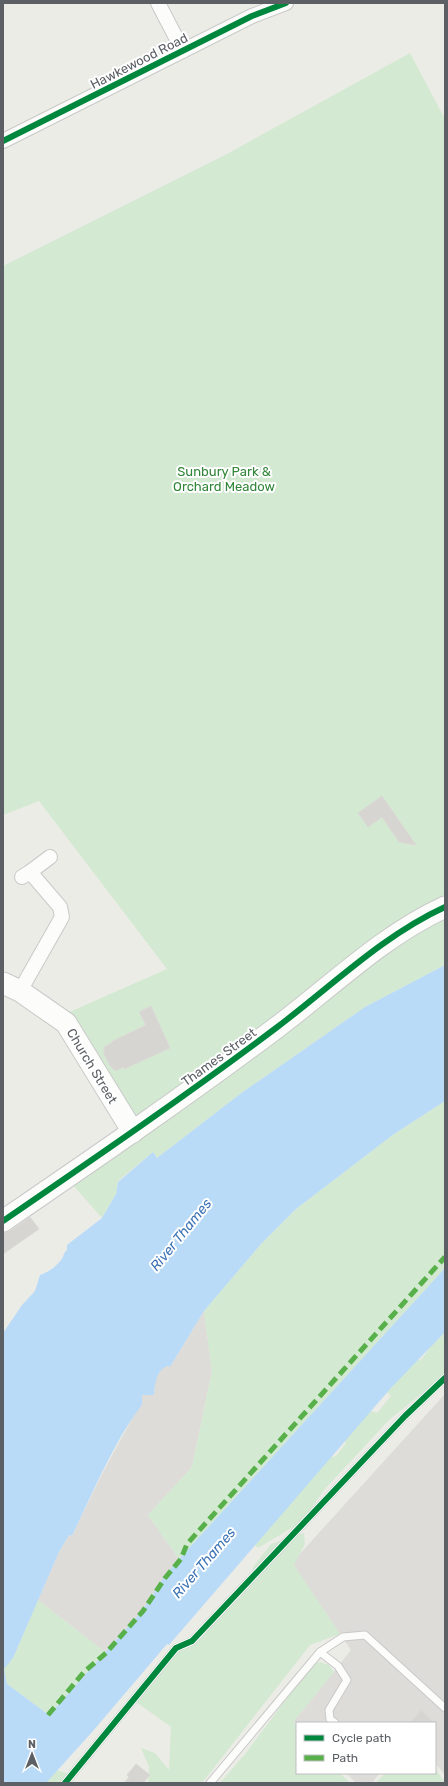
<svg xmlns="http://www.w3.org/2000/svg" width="448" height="1786" font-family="Rubik,sans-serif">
  <rect width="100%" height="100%" fill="#ecece7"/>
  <g fill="#dddcd8">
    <polygon points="204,1311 212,1371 192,1467 148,1515 179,1559 164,1577 142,1611 105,1652 38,1600 59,1552 69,1535 72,1536 101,1476 134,1415 142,1405 142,1395 154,1395 155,1380 162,1368 167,1366 170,1367"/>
    <polygon points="445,1394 445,1775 435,1763 435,1723 297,1724 294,1721 351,1650 293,1565 297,1557"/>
    <polygon points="346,1773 380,1773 372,1783 356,1783"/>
  </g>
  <g fill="#d3e9d2">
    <polygon points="410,53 445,119 445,907 133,1132 58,1017 167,969 39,801 3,815 3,266 225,155"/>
    <polygon points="445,916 445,965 365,1007 240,1094 157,1158 153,1152 118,1181 116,1194 102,1218 72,1184 416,928"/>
    <polygon points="445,1101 445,1268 179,1559 148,1515 192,1467 212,1371 204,1311 261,1244 296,1209 394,1134"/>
    <polygon points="445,1309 445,1384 431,1386 389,1420 324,1490 302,1522 258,1548 249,1539 315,1460 336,1456 346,1443 340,1431 359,1407 377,1413 391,1396 382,1387 403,1364 422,1359 439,1333"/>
    <polygon points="304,1533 305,1544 294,1565 340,1634 310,1645 202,1783 148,1783 149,1767 141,1748 155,1753 169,1770 171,1727 136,1702 178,1651 199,1638 252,1581 253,1567 271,1544"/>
    <polygon points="38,1600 105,1652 49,1715 7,1684 4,1669 15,1653"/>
    <polygon points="320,1662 329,1665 334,1672 294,1721 297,1727 297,1773 340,1773 350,1783 220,1783 245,1754 311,1666"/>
    <polygon points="38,1767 57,1770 74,1776 72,1783 28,1783"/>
    <polygon points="435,1768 445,1783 376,1783 385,1773 435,1773"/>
  </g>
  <path fill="#badbf8" d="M445 965V1101L394 1134 296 1209 261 1244 204 1311 170 1367 167 1366C156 1371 155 1384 154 1395H142V1405C114 1441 92 1495 72 1536L69 1535 59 1552 13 1658 4 1669 7 1684 49 1715 142 1611 164 1577 179 1559 445 1268V1332L391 1388 169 1645 167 1644 93 1731 46 1783H3V1333L22 1305 35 1291 40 1275C48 1272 55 1268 61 1260 64 1257 63 1253 67 1250V1245L102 1218 116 1194 118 1182 153 1152 157 1158 240 1094 365 1007Z"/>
  <g fill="#d6d5d2" stroke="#dcdad6">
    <polygon points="382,796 416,845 399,842 382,817 368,827 358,813"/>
    <polygon points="151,1006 170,1048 124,1069 123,1067 116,1071 110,1066 104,1054 104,1047 112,1043 111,1042 146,1025 139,1012"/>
    <polygon points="30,1217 39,1229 3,1254 3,1233 10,1231"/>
    <polygon points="421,1710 435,1723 410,1723"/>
    <polygon points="136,1764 150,1775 143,1783 124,1783 129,1777 127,1775"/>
  </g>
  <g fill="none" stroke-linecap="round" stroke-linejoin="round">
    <defs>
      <g id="lane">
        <polyline points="320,1652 338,1666 347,1680 329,1710 330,1719 335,1723"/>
        <polyline points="65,1783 176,1648 192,1641 405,1416 445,1378"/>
        <polyline points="210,1783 320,1652 343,1637 365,1635 445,1708"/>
      </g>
      <g id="street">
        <polyline points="158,3 183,51"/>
        <polyline points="3,141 252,16 286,3"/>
        <polyline points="30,872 50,857"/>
        <polyline points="20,991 62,917 60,907 30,872 22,877"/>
      </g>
      <g id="secondary">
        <polyline points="3,983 20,991 66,1023 133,1132"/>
        <path d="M3 1221C95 1158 187 1095 276 1028 332 986 382 936 445 907"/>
      </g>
    </defs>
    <use href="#lane" stroke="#c9c9c9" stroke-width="9"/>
    <use href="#street" stroke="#c9c9c9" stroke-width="16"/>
    <use href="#secondary" stroke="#c9caca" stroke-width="23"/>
    <use href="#lane" stroke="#fcfcfb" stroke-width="7"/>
    <use href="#street" stroke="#fcfcfb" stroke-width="14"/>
    <use href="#secondary" stroke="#fcfcfb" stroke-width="21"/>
    <polyline stroke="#58b04a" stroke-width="5" stroke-dasharray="10 5" stroke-linecap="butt" points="48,1715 84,1672 106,1653 143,1611 165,1578 181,1559 187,1544 445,1257"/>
    <defs>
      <g id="cycleway">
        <polyline points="3,141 252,16 286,3"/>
        <path d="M3 1221C95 1158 187 1095 276 1028 332 986 382 936 445 907"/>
        <polyline points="65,1783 176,1648 192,1641 405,1416 445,1378"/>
      </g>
    </defs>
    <use href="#cycleway" stroke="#fff" stroke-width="8"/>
    <use href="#cycleway" stroke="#00873e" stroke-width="6"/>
  </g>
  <g text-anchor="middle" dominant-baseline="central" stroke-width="4" stroke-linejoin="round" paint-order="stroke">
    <g font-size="13" fill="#5c6065" stroke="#fff">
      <text transform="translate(139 61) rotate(-27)">Hawkewood Road</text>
      <text transform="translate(219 1057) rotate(-36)">Thames Street</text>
      <text transform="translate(92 1066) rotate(59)">Church Street</text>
    </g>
    <g font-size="13" fill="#328639" stroke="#fff">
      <text x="224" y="471">Sunbury Park &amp;<tspan x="224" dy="15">Orchard Meadow</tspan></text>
    </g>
    <g font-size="14" font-style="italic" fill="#3c73b6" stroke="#fff">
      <text transform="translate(181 1235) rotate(-51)">River Thames</text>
      <text transform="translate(204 1563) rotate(-49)">River Thames</text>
    </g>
  </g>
  <rect width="448" height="1786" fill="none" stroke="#5c6065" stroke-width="8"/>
  <rect x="296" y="1722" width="140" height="52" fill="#ffffff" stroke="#bebfc1"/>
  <rect x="304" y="1735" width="20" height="6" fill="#00873e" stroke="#bebfc1"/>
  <text x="332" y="1742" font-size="12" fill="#5c6065">Cycle path</text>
  <rect x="304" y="1755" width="20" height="6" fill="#58b04a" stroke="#bebfc1"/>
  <text x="332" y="1762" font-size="12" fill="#5c6065">Path</text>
  <g transform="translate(32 1754)" stroke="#ffffff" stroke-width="3" paint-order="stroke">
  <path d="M0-3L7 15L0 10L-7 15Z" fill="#5c6065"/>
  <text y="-6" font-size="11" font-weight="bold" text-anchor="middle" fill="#5c6065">N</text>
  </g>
</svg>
